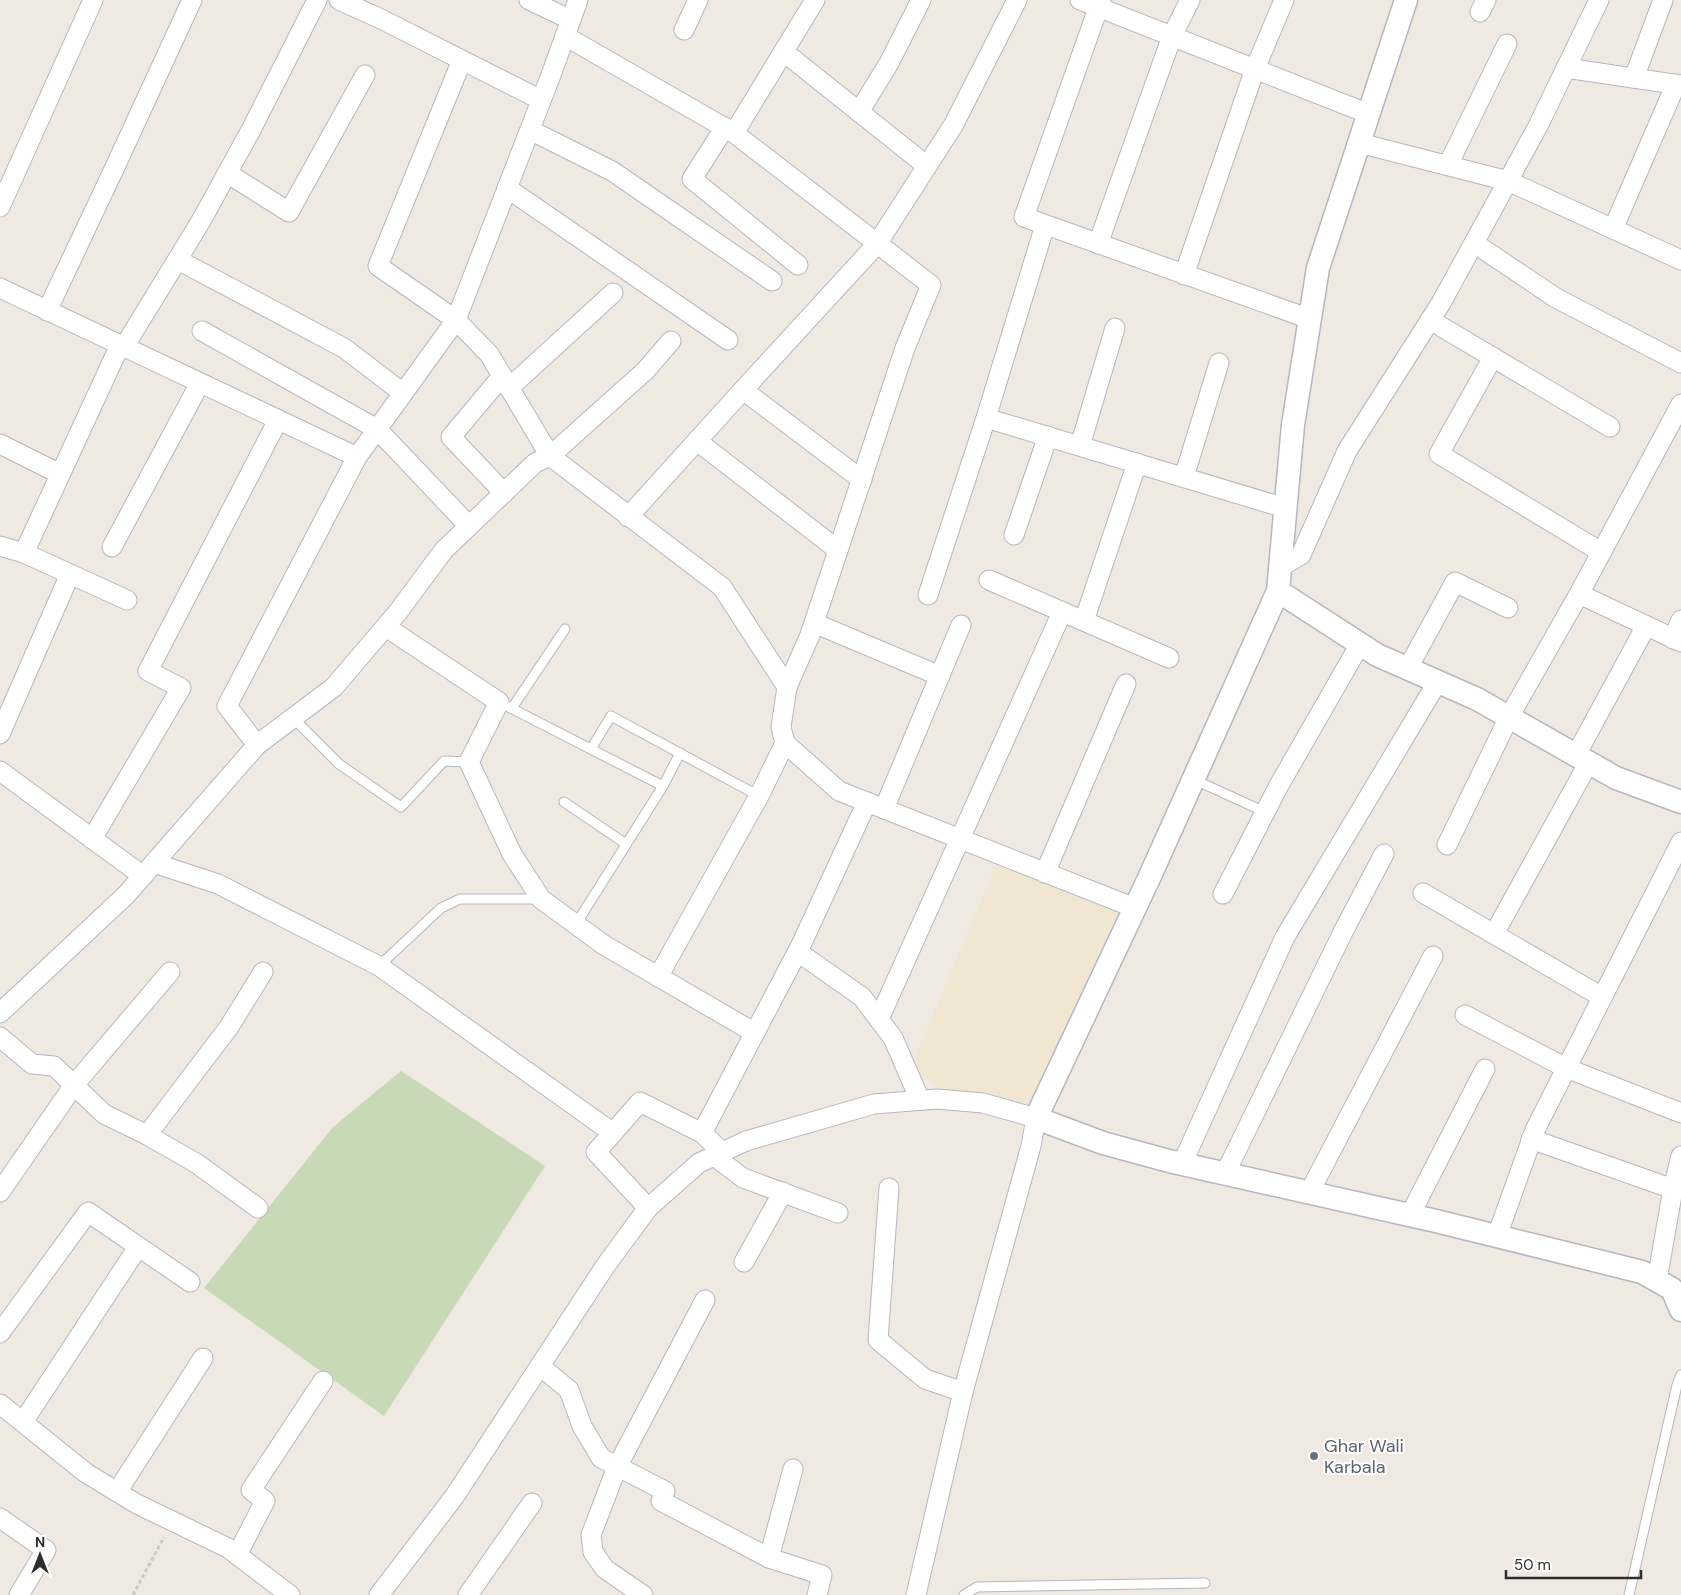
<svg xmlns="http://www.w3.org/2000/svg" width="1681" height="1595" font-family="'DM Sans',sans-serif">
  <rect width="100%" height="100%" fill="#efe9e1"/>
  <polygon fill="#f0e6d1" points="998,861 1122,912 1035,1095 1020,1103 939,1090 912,1065"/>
  <polygon fill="#c8d9b8" points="401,1071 545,1166 384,1416 204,1288 333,1127"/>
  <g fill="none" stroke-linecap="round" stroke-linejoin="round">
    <defs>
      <g id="service">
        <polyline points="499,702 663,786"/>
        <polyline points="512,708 565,629"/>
        <polyline points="293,718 339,764 401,807 444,761 469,762"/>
        <polyline points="591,749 611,716 759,796"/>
        <polyline points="1195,780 1265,812"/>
        <polyline points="564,802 626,844"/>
        <polyline points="576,924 663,786 680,753"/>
        <polyline points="379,966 441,908 460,899 541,899"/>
        <polyline points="964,1595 977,1587 1205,1583"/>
        <polyline points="1629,1595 1677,1385 1681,1375"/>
      </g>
      <g id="minor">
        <polyline points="339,0 381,19 541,100"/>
        <polyline points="529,0 571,20"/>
        <polyline points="1080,0 1369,114"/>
        <polyline points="1101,0 1024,217 1310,319"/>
        <polyline points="1480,12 1486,0"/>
        <polyline points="684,30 698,0"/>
        <polyline points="565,36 734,133 931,285 905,348 810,635 787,687"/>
        <polyline points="784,52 927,166"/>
        <polyline points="462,60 378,266 456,320 489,354 550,456 722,587 787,687 781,727 785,743 839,791 1135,908"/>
        <polyline points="1566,68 1681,85"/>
        <polyline points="1634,78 1663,0"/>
        <polyline points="859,112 889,63 921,0"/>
        <polyline points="725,127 692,179 798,265"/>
        <polyline points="530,130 612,171 772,281"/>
        <polyline points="734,133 815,0"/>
        <polyline points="1359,143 1508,181 1681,260"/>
        <polyline points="1448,165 1507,44"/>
        <polyline points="227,173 289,212 365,75"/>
        <polyline points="507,188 728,340"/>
        <polyline points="0,207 93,0"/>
        <polyline points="1613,229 1676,84"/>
        <polyline points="1474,243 1556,298 1681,363"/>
        <polyline points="1098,244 1172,36 1190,0"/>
        <polyline points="178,260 344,348 403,393"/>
        <polyline points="1184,275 1255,69 1284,0"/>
        <polyline points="0,288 357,457"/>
        <polyline points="47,311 115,167 192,0"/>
        <polyline points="1430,320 1610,427"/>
        <polyline points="202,331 377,429 469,526"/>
        <polyline points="124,347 201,221 252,128 317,0"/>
        <polyline points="1493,357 1439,454 1601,552"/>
        <polyline points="502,376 451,437 504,493"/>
        <polyline points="509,388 613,293"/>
        <polyline points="743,390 862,480"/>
        <polyline points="986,418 1285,508"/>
        <polyline points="697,441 838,550"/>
        <polyline points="0,444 60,474"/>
        <polyline points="1080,446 1115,328"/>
        <polyline points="1184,477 1219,363"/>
        <polyline points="628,517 743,390 877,244 954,124 1017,0"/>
        <polyline points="1014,535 1048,436"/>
        <polyline points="0,546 24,553 127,600"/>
        <polyline points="112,547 200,383"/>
        <polyline points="24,553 120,345"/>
        <polyline points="1280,567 1301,555 1347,451 1441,303 1538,126 1599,0"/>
        <polyline points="989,580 1169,658"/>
        <polyline points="1579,594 1681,642"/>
        <polyline points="928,595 986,418 1045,225"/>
        <polyline points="1084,621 1137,463"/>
        <polyline points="814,623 940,676"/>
        <polyline points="386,627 499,702 469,762 512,854 541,899 604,945 755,1033"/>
        <polyline points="1673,639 1681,620"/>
        <polyline points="1408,668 1455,582 1508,608"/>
        <polyline points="0,734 70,574"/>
        <polyline points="257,745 227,706 357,457 456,320 551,75 578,0"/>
        <polyline points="1576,755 1646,626"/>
        <polyline points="0,771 143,876"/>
        <polyline points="884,809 961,625"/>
        <polyline points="92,839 181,688 148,671 278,420"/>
        <polyline points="1447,845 1509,717 1579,594 1681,404"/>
        <polyline points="154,863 218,884 379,966 613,1133"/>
        <polyline points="1045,873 1126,684"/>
        <polyline points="1423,893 1602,997"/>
        <polyline points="1223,894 1278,787 1360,644"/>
        <polyline points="1494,934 1589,762"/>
        <polyline points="798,952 862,997 893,1038 920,1100"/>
        <polyline points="658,977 759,796 785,743"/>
        <polyline points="0,1013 126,895 257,745 334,687 398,612 444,550 535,463 550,456 645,371 671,341"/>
        <polyline points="1465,1015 1566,1068 1681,1113"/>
        <polyline points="879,1019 1062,612"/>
        <polyline points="0,1037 32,1064 54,1066 104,1114 147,1135 196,1163 258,1208"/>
        <polyline points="702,1133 801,945 867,802"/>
        <polyline points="147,1135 229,1027 263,972"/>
        <polyline points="1531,1139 1673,1189"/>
        <polyline points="714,1156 743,1178 838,1213"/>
        <polyline points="1182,1164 1285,937 1438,681"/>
        <polyline points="1225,1174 1344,930 1384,854"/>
        <polyline points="889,1188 878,1340 925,1379 963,1392"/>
        <polyline points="0,1192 74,1085 170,972"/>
        <polyline points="1309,1193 1433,956"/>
        <polyline points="648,1208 596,1152 640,1102 702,1133 722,1152"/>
        <polyline points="1410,1215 1485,1069"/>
        <polyline points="1497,1236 1535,1130 1681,842"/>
        <polyline points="744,1262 783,1192"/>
        <polyline points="1657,1280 1673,1189 1681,1156"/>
        <polyline points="0,1333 88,1212 190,1282"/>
        <polyline points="540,1366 569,1390 582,1426 601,1458 665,1491 661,1501 769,1558"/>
        <polyline points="0,1404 86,1473 137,1504 228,1548 290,1595"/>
        <polyline points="23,1422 138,1247"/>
        <polyline points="793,1469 769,1558 822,1575 817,1595"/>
        <polyline points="117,1492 203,1358"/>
        <polyline points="0,1518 46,1550 19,1595"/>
        <polyline points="237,1555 265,1501 251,1490 323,1381"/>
        <polyline points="379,1595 454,1497 606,1265 648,1208 699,1163 746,1141 874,1104 937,1099 983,1103 1036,1118 1031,1146 963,1392 916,1595"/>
        <polyline points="468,1595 532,1503"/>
        <polyline points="643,1595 605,1569 593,1552 591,1535 617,1467 705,1300"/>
      </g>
      <g id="tertiary">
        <polyline points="1406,0 1318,268 1293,425 1278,591 1150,876 1036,1118 1103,1143 1169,1161 1436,1221 1642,1272 1672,1289 1681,1310"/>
        <polyline points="1278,591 1377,655 1477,699 1616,778 1681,802"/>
      </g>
    </defs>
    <use href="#service" stroke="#b4b7c1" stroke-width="11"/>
    <use href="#minor" stroke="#b4b7c1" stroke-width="21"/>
    <use href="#tertiary" stroke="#b4b7c1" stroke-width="25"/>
    <polyline stroke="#c9c9c9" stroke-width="3" stroke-dasharray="4 2.5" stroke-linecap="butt" points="133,1595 164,1537"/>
    <use href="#service" stroke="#fff" stroke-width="9"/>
    <use href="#minor" stroke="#fff" stroke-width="19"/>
    <use href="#tertiary" stroke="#fff" stroke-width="22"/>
  </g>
  <circle fill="#6b7280" stroke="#fff" stroke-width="2" cx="1314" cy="1456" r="5"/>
  <g text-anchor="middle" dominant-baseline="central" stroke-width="4" stroke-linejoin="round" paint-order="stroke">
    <g font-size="18" fill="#5b616d" stroke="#fff" text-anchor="start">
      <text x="1324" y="1446">Ghar Wali<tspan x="1324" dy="21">Karbala</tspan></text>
    </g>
  </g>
  <g transform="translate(40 1555)" stroke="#ffffff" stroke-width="4" paint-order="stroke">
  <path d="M0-4L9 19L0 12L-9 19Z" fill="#2e2e2e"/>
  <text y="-8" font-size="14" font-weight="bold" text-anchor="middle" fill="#2e2e2e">N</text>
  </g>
  <path d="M1506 1570v8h135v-8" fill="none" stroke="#2e2e2e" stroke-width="2.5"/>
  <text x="1514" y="1570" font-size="15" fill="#2e2e2e" stroke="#ffffff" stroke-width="4" paint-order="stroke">50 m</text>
</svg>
